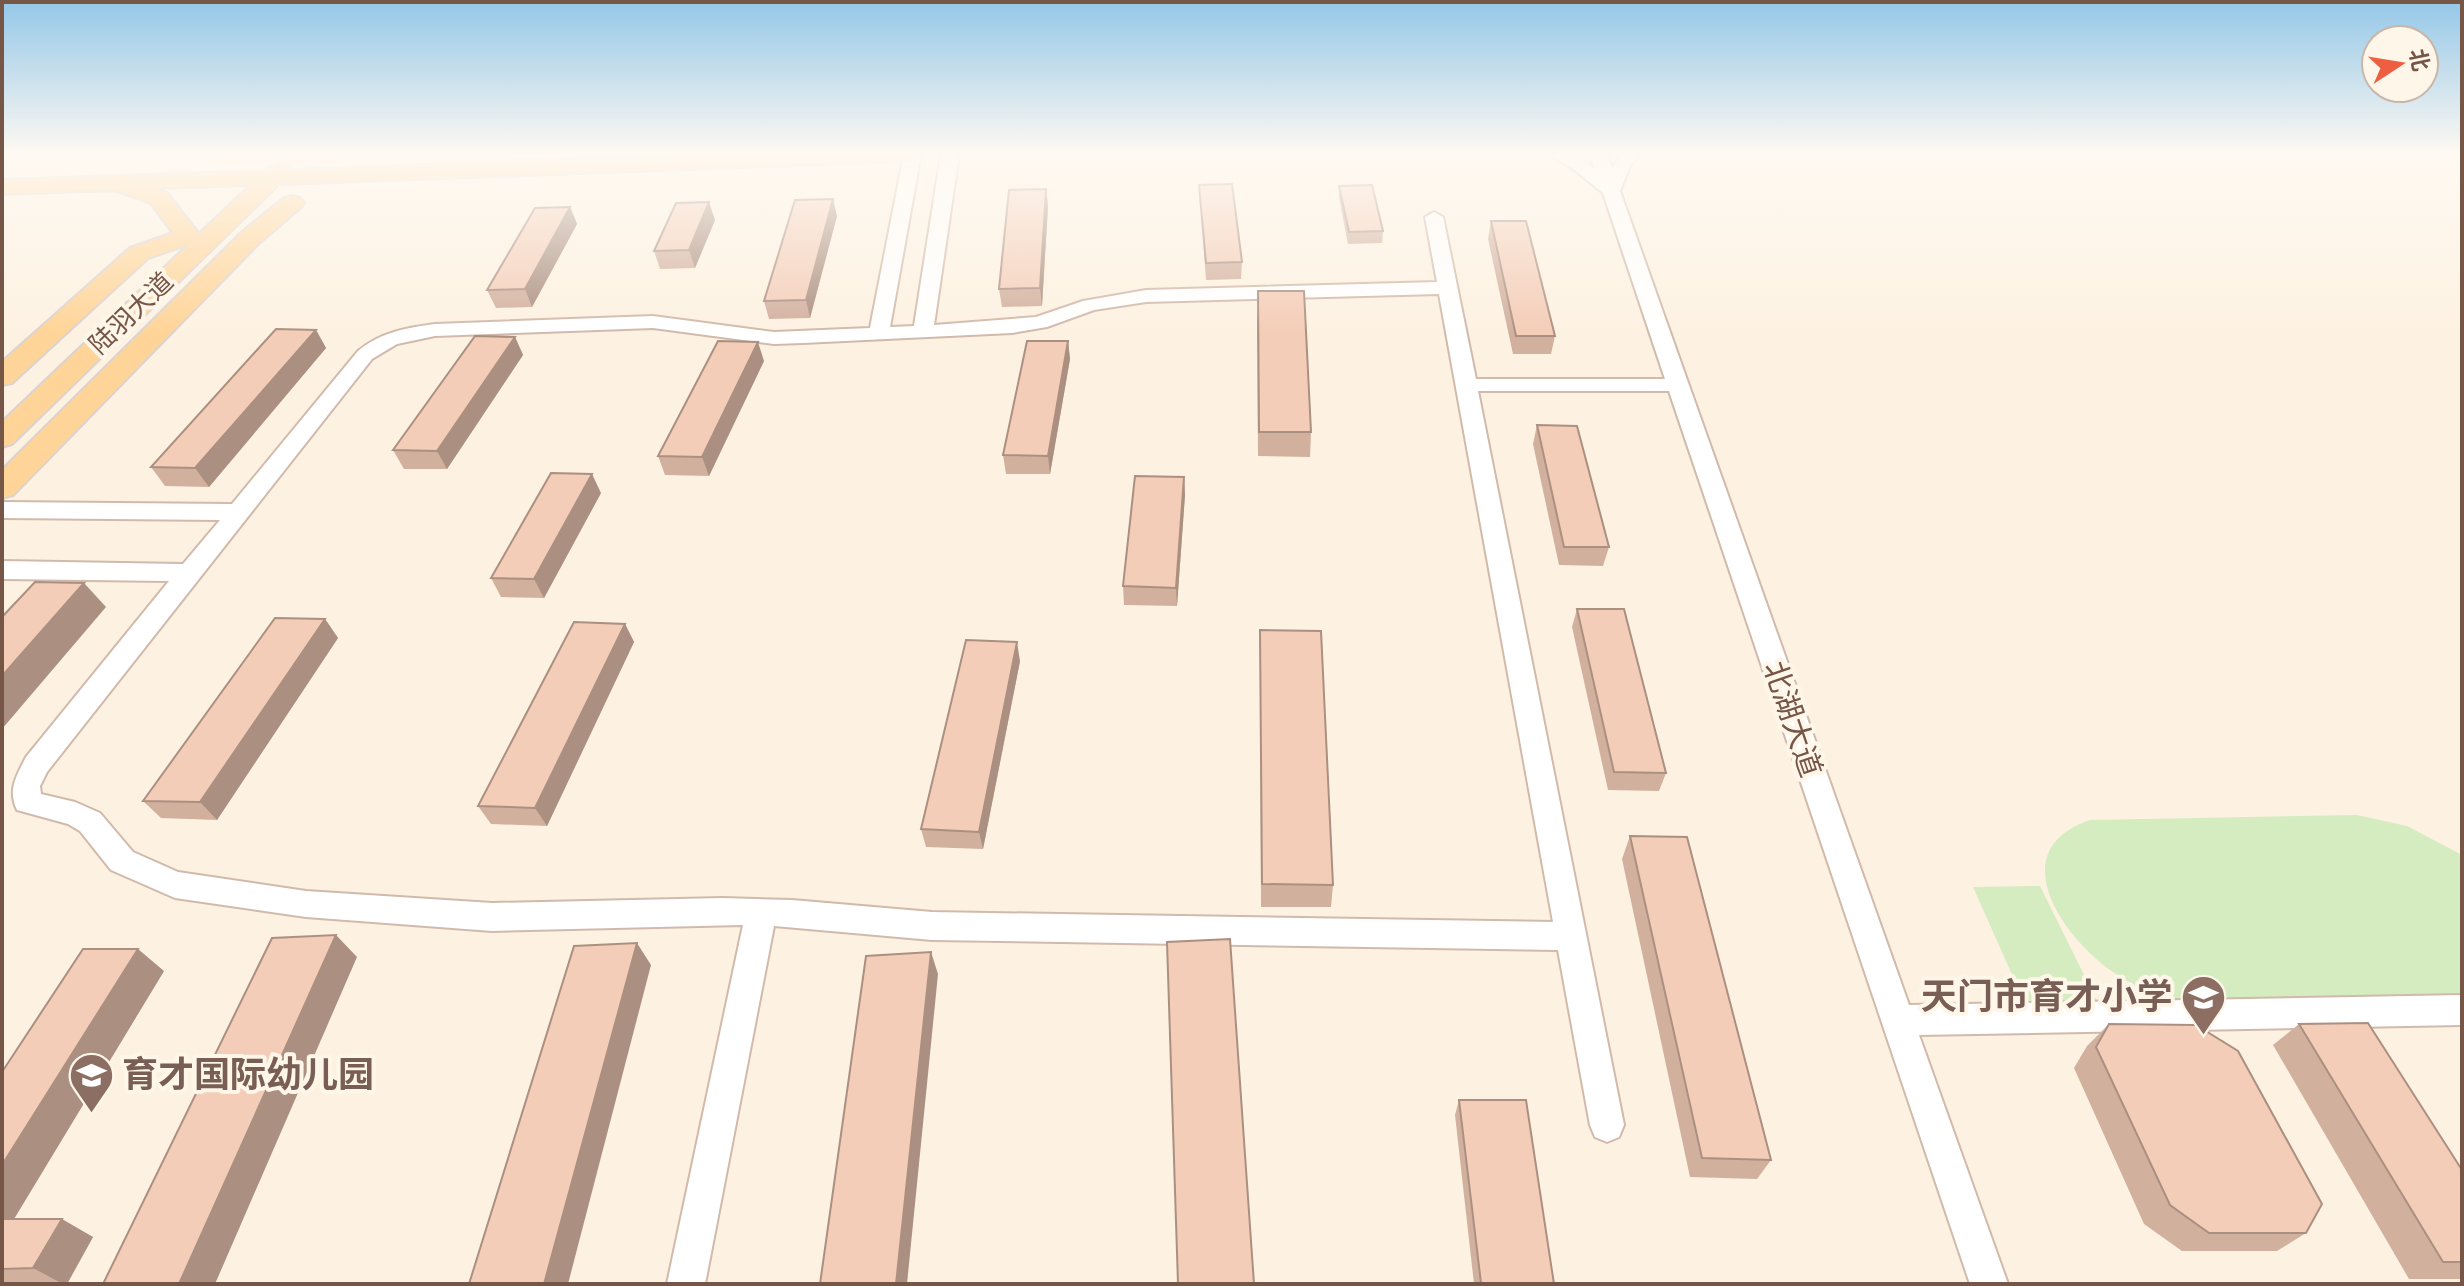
<svg xmlns="http://www.w3.org/2000/svg" width="2464" height="1286" font-family="'Space Grotesk','Noto Sans SC',sans-serif">
  <rect width="100%" height="100%" fill="#fdf2e2"/>
  <g fill="#d4ecc0">
    <path d="M2357 815 2407 826 2462 855V1002H2174C2153 994 2132 985 2113 972 2063 938 2001 850 2090 820Z"/>
    <polygon points="2040,886 2099,1005 2026,1006 1973,887"/>
  </g>
  <g fill="none" stroke-linecap="round" stroke-linejoin="round">
    <defs>
      <path id="minor" d="M904 154H921L890 327 914 326 941 154H959L934 325 1036 317 1083 301 1146 290 1437 282 1425 217 1434 212 1443 217 1476 379H1665L1603 193 1576 171 1549 154H1571L1594 168 1590 154H1607L1612 168 1623 154H1641L1630 166 1620 191 1909 1005 2462 995V1025L1919 1035 2008 1284H1970L1669 391H1478L1624 1125 1619 1137 1607 1142 1595 1137 1590 1125 1558 950 932 940 774 926 705 1284H667L743 925 492 931 306 917 175 898 111 870 80 831 68 824 17 810C7 790 17 775 26 757L169 581 2 579V561L183 564 220 520 2 518V502L232 504 358 351C381 332 406 328 435 324L653 316 774 332 870 328ZM1439 294 1553 922 932 912 792 900 723 898 492 903 306 891 178 872 133 852 100 813 75 802 41 794 40 786 47 772 372 359 397 344 435 336 653 328 774 344 803 343 1012 333 1047 327 1094 310 1146 302Z"/>
      <g id="major">
        <path d="M715 154H921L910 161 279 184 12 444 2 447V422L189 244 148 258 12 383 2 385V362L130 248 173 233 151 203 115 190 2 194V180L266 171 281 162 289 164 292 170ZM251 185 199 234 167 193 154 188Z"/>
        <polygon points="292,196 300,198 304,203 300,208 259,243 13,495 2,498 2,470 241,233 284,198"/>
      </g>
    </defs>
    <use href="#minor" stroke="#d1baab" stroke-width="4"/>
    <use href="#major" stroke="#dbd3cf" stroke-width="4"/>
    <use href="#minor" fill="#fff" fill-rule="evenodd"/>
    <use href="#major" fill="#ffd498" fill-rule="evenodd"/>
  </g>
  <g fill="#d2b09e">
    <polygon points="1199,185 1242,262 1241,279 1206,280"/>
    <polygon points="1339,186 1383,231 1382,243 1348,244 1339,198"/>
    <polygon points="1046,189 1048,206 1042,306 1002,307 999,289"/>
    <polygon points="570,207 577,224 532,307 496,308 487,290"/>
    <polygon points="837,216 810,318 769,319 764,301"/>
    <polygon points="715,220 695,268 660,269 654,251"/>
    <polygon points="1491,221 1555,336 1551,354 1513,354 1488,239"/>
    <polygon points="1257,315 1311,432 1310,457 1258,456"/>
    <polygon points="316,330 326,348 209,487 165,486 151,467"/>
    <polygon points="515,337 523,355 447,469 404,469 393,450"/>
    <polygon points="1068,341 1070,359 1050,474 1006,474 1003,455"/>
    <polygon points="764,361 709,476 665,475 658,456"/>
    <polygon points="1537,425 1609,547 1603,566 1559,565 1533,444"/>
    <polygon points="1184,477 1185,495 1177,606 1124,605 1123,586"/>
    <polygon points="601,493 544,598 501,597 491,578"/>
    <polygon points="1577,609 1666,773 1659,791 1608,790 1572,627"/>
    <polygon points="325,619 338,638 217,820 161,818 143,801"/>
    <polygon points="625,624 634,642 547,826 491,824 478,806"/>
    <polygon points="1260,630 1333,885 1331,907 1261,907"/>
    <polygon points="1020,661 983,849 926,847 921,829"/>
    <polygon points="1630,836 1771,1160 1757,1179 1690,1177 1622,859"/>
    <polygon points="164,971 14,1219 93,1237 67,1284 2,1284 2,1072"/>
    <polygon points="2109,1024 2306,1233 2277,1251 2182,1251 2144,1224 2074,1068 2087,1046"/>
    <polygon points="2299,1024 2462,1170 2462,1279 2409,1279 2273,1045"/>
    <polygon points="1459,1100 1554,1284 1474,1284 1455,1115"/>
  </g>
  <g fill="#ab9081">
    <polygon points="1046,189 1048,206 1042,306 1040,288"/>
    <polygon points="833,199 837,216 810,318 806,300"/>
    <polygon points="709,202 715,220 695,268 689,250"/>
    <polygon points="570,207 577,224 532,307 525,289"/>
    <polygon points="316,330 326,348 209,487 195,468"/>
    <polygon points="515,337 523,355 447,469 437,451"/>
    <polygon points="1068,341 1070,359 1050,474 1048,456"/>
    <polygon points="758,342 764,361 709,476 702,457"/>
    <polygon points="592,474 601,493 544,598 534,579"/>
    <polygon points="1184,477 1185,495 1177,606 1176,588"/>
    <polygon points="84,583 106,607 2,729 2,676"/>
    <polygon points="325,619 338,638 217,820 200,802"/>
    <polygon points="625,624 634,642 547,826 535,808"/>
    <polygon points="1017,642 1020,661 983,849 979,832"/>
    <polygon points="336,935 357,957 215,1284 179,1284"/>
    <polygon points="637,943 651,965 568,1284 544,1284"/>
    <polygon points="138,949 164,971 3,1237 2,1165"/>
    <polygon points="931,952 938,974 907,1284 896,1284"/>
    <polygon points="62,1219 93,1237 67,1284 63,1284 33,1268"/>
  </g>
  <g fill="#f4cdb8" stroke="#ab9081" stroke-width="2">
    <polygon points="1232,184 1242,262 1206,263 1199,185"/>
    <polygon points="1372,185 1383,231 1349,232 1339,186"/>
    <polygon points="1046,189 1040,288 999,289 1009,190"/>
    <polygon points="833,199 806,300 764,301 795,200"/>
    <polygon points="709,202 689,250 654,251 676,203"/>
    <polygon points="570,207 525,289 487,290 535,208"/>
    <polygon points="1491,221 1526,221 1555,336 1516,336"/>
    <polygon points="1258,291 1304,291 1311,432 1259,432"/>
    <polygon points="276,329 316,330 195,468 151,467"/>
    <polygon points="475,336 515,337 437,451 393,450"/>
    <polygon points="718,341 758,342 702,457 658,456"/>
    <polygon points="1027,341 1068,341 1048,456 1003,455"/>
    <polygon points="1537,425 1577,426 1609,547 1564,547"/>
    <polygon points="551,473 592,474 534,579 491,578"/>
    <polygon points="1135,476 1184,477 1176,588 1123,586"/>
    <polygon points="35,582 84,583 2,676 2,617"/>
    <polygon points="1577,609 1624,609 1666,773 1614,772"/>
    <polygon points="275,618 325,619 200,802 143,801"/>
    <polygon points="574,622 625,624 535,808 478,806"/>
    <polygon points="1260,630 1321,631 1333,885 1262,884"/>
    <polygon points="966,640 1017,642 979,832 921,829"/>
    <polygon points="1630,836 1687,837 1771,1160 1702,1158"/>
    <polygon points="336,935 179,1284 103,1284 272,938"/>
    <polygon points="1230,939 1254,1284 1178,1284 1167,942"/>
    <polygon points="637,943 544,1284 469,1284 574,946"/>
    <polygon points="83,949 138,949 2,1165 2,1072"/>
    <polygon points="931,952 896,1284 820,1284 866,956"/>
    <polygon points="2368,1023 2462,1170 2462,1262 2443,1262 2299,1024"/>
    <polygon points="2109,1024 2196,1025 2238,1051 2322,1204 2306,1233 2209,1233 2170,1205 2096,1047"/>
    <polygon points="1459,1100 1526,1100 1554,1284 1481,1283"/>
    <polygon points="2,1219 62,1219 33,1268 2,1269"/>
  </g>
  <linearGradient id="sky" x2="0" y2="1"><stop stop-color="#94c7e8"/><stop offset="0.46" stop-color="#fef9f2"/><stop offset="1" stop-color="#fef9f2" stop-opacity="0"/></linearGradient>
  <rect width="2464" height="334" fill="url(#sky)"/>
  <defs>
    <symbol id="school-pin" viewBox="-11 -11 22 30"><path d="M0 17L-7.5 6A9.5 9.5 0 1 1 7.5 6Z" fill="#8d6e63" stroke="#fff6ea"/><path d="M0-5L7-2L0 1L-7-2ZM-4 1L0 2.5L4 1V4Q0 6-4 4Z" fill="#fff"/></symbol>
  </defs>
  <g fill-rule="evenodd">
    <use href="#school-pin" x="2178" y="972" width="51" height="69"/>
    <use href="#school-pin" x="66" y="1050" width="51" height="69"/>
  </g>
  <g text-anchor="middle" dominant-baseline="central" stroke-width="8" stroke-linejoin="round" paint-order="stroke">
    <g font-size="26" fill="#765647" stroke="#fff6ea">
      <text transform="translate(131 313) rotate(-44)">陆羽大道</text>
    </g>
    <g font-size="30" fill="#765647" stroke="#fff6ea">
      <text transform="translate(1793 719) rotate(71)">北湖大道</text>
    </g>
    <g font-size="36" font-weight="bold" fill="#785e54" stroke="#fff6ea" text-anchor="end">
      <text x="2173" y="997">天门市育才小学</text>
      <text x="122" y="1075" text-anchor="start">育才国际幼儿园</text>
    </g>
  </g>
  <rect width="2464" height="1286" fill="none" stroke="#765647" stroke-width="8"/>
  <g transform="translate(2400 64) rotate(78)"><circle r="38" fill="#fff6ea" stroke="#c8b6a9" stroke-width="2"/>
  <path d="M0-6L14 30L0 20L-14 30Z" fill="#ee5f41"/>
  <text y="-12" font-size="22" font-weight="bold" text-anchor="middle" fill="#765647">北</text>
  </g>
</svg>
